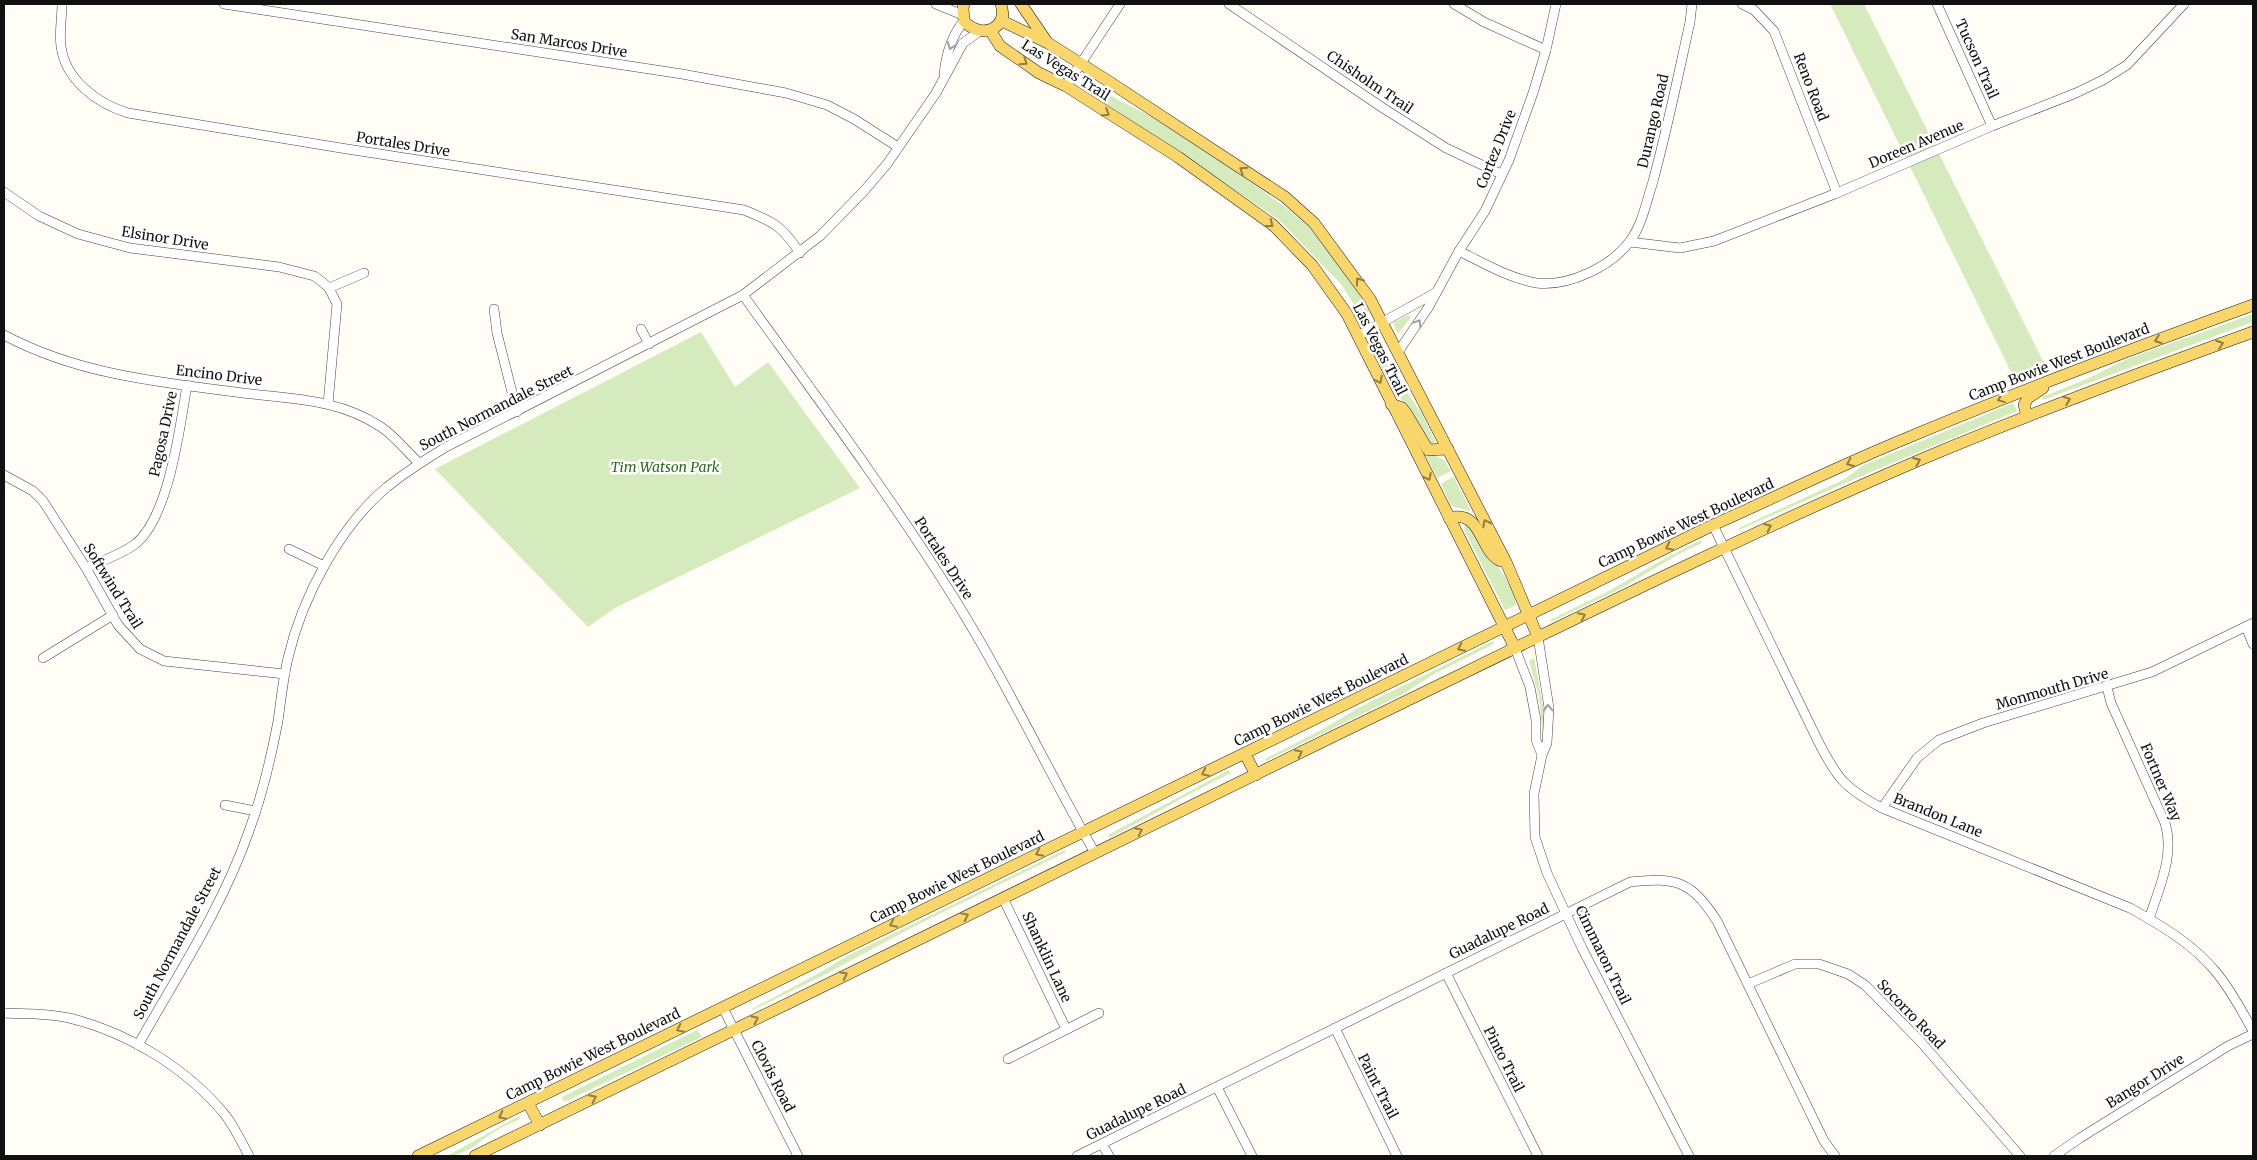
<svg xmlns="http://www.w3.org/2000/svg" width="2257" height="1160" font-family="Merriweather,serif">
  <rect width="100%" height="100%" fill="#fffdf5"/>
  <g fill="#d5ebbd">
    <polygon points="1830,4 1864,4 2047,369 2016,382"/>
    <polygon points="1088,81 1120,101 1152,117 1189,139 1284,206 1310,228 1331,253 1351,280 1369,312 1363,316 1358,311 1341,284 1278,219 1083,88"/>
    <polygon points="2253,314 2253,322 2043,400 2042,397 2087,379 2127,359"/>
    <polygon points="1408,315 1411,317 1398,334 1393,323"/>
    <polygon points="701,332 735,387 768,362 860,488 615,608 588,627 435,469"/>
    <polygon points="1376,340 1404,388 1422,414 1437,445 1433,446 1426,439 1384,372 1370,344"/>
    <polygon points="2013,403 2017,411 1859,477 1739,530 1739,528 1843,480 1864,465"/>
    <polygon points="1423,450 1444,460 1451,471 1437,478"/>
    <polygon points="1453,477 1454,478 1471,511 1451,506 1441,484"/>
    <path d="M1465 525H1469C1481 543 1516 586 1516 605L1505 610 1464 530Z"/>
    <polygon points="1701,540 1702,543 1679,554 1620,589 1551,622 1550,620 1607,592 1664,559"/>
    <polygon points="1493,641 1494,644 1434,674 1403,694 1266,761 1265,759 1323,729 1358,708"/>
    <polygon points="1534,658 1545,717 1543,736 1539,697 1529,661"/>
    <path d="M1229 770 1231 773C1189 793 1150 817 1109 838L1108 835Z"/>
    <polygon points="1065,850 1066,852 915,926 824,975 753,1010 752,1009 821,972 847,956"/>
    <polygon points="697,1030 702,1037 564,1102 562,1097"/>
    <path d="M519 1116 520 1119C511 1123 502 1127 494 1132 480 1141 465 1156 447 1156Z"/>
  </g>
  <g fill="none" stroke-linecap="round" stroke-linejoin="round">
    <defs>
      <g id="minor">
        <path d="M62 4C62 17 59 33 61 46 65 80 98 104 128 113L347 149 744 210C774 222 781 225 800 253"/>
        <polyline points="224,4 682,74 786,93 827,105 854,119 898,147"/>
        <polyline points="936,4 963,15"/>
        <polyline points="1229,4 1383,108 1446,148 1501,174"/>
        <polyline points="1454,4 1484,22 1546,50"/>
        <polyline points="1742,4 1754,10 1774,31 1837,193"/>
        <polyline points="1937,4 1992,126"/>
        <path d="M944 74C946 55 952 35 964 21"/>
        <polyline points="1066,86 1120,4"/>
        <polyline points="4,192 39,216 78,234 130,248 279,267 314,276 321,281 329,288 337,304 328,404"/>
        <polyline points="1630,242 1680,248 1714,241 1837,193 1992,126 2076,93 2103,80 2127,65 2184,4"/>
        <path d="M1459 251C1483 263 1509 278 1536 283 1568 287 1611 267 1630 241 1642 225 1646 203 1652 185 1667 131 1678 76 1690 22L1692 4"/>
        <polyline points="329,288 364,273"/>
        <path d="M743 295C815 395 889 494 954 598 1006 681 1047 769 1095 853"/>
        <polyline points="494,309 497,333 517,412"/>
        <polyline points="641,329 649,344"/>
        <path d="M4 335C75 373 155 382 235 392 285 399 337 397 381 427 395 436 407 452 419 463"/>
        <polyline points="1358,336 1435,293"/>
        <polyline points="1398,352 1428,308 1459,251 1485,211 1509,160 1533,93 1546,50 1556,4"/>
        <polyline points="4,475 33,491 43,501 86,568 118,625 140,649 164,661 285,674"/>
        <path d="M1713 525 1817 739C1836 777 1844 788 1882 808L2130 908C2162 926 2193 944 2216 972 2231 990 2242 1011 2253 1031"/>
        <polyline points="289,549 324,566"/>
        <path d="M86 568C101 561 120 555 134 545 169 519 180 426 187 385"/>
        <polyline points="2246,627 2253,644"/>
        <polyline points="1538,637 1549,708 1547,743 1542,755 1534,794 1535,837 1547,873 1582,948 1689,1156"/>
        <polyline points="1515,648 1530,687 1536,720 1536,740 1542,755"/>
        <polyline points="43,658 113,615"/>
        <path d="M2107 687 2111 703 2165 823C2175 855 2159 888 2149 919"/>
        <polyline points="225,805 256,811"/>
        <polyline points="1882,808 1917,758 1939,740 1983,723 2152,672 2253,623"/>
        <polyline points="1003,898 1066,1029"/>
        <polyline points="1446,973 1538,1156"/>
        <polyline points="1748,984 1795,964 1819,964 1848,974 1865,985 1920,1041 2020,1156"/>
        <polyline points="723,1008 798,1156"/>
        <path d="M4 1013C26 1014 47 1013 69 1018 128 1032 188 1069 226 1116 235 1128 242 1143 249 1156"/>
        <polyline points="1335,1028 1397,1156"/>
        <path d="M138 1045C177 976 223 906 249 831 262 796 271 758 278 721 281 700 283 679 288 658 302 598 339 527 387 487 406 472 426 459 446 447L743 295 820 236 864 191 887 164 936 93 963 43 980 31"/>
        <polyline points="1008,1059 1099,1013"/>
        <polyline points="1217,1087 1252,1156"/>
        <polyline points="1102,1144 1109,1156"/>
        <path d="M1077 1156 1630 882C1677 877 1691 881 1717 921L1824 1141 1835 1156"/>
        <polyline points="2054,1156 2080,1138 2228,1046 2253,1034"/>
      </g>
      <g id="major">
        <path d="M964 4 963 8 964 21C981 40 1009 29 1001 4"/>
        <polyline points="1021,4 1047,42"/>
        <polyline points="1003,14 1002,21 1048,43 1105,79 1285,197 1314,223 1370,299 1506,562 1538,637"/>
        <polyline points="990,30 1000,46 1039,73 1066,86 1178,157 1273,225 1312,265 1347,314 1515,648"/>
        <polyline points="1391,404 1402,408 1406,413 1428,450 1448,449"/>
        <polyline points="2027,416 2024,405 2028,398 2043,388"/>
        <path d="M1449 518C1483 509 1479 552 1501 561"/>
        <polyline points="1245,754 1256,775"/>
        <polyline points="528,1103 540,1125"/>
        <path d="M418 1156 1713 525C1778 496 1841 465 1907 438 2021 390 2137 347 2253 305"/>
        <path d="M475 1156C762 1017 1047 876 1334 736 1529 642 1723 544 1922 459 2031 413 2142 372 2253 332"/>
      </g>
    </defs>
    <use href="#minor" stroke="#444" stroke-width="10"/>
    <use href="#major" stroke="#222" stroke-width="12"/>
    <use href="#minor" stroke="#fff" stroke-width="9"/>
    <use href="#major" stroke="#f9d66b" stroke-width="11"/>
  </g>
  <defs><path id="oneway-chevron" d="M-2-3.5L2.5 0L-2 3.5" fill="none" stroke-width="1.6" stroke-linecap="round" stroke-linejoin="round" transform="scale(1.25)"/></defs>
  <g stroke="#a0a0a0">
    <use href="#oneway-chevron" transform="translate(951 46) rotate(110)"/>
    <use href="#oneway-chevron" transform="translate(1418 323) rotate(-58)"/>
    <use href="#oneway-chevron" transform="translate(1548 708) rotate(-92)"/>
  </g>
  <g stroke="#917d42">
    <use href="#oneway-chevron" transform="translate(1024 62) rotate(34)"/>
    <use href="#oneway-chevron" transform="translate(1106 113) rotate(32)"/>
    <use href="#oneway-chevron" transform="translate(1243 170) rotate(-147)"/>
    <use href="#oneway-chevron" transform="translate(1270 224) rotate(38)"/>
    <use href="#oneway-chevron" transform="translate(1359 281) rotate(-125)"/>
    <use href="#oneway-chevron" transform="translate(2158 340) rotate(160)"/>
    <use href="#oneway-chevron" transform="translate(2220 344) rotate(-20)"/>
    <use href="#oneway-chevron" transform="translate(1379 380) rotate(64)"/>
    <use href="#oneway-chevron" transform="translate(2001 399) rotate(158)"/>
    <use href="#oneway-chevron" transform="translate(2067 400) rotate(-21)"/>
    <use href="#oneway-chevron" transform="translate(1917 461) rotate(-23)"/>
    <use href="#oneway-chevron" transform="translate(1850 463) rotate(156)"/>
    <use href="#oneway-chevron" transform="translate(1428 477) rotate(63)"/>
    <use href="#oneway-chevron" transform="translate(1486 523) rotate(-117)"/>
    <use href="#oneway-chevron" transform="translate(1768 527) rotate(-25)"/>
    <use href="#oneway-chevron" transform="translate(1669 547) rotate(154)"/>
    <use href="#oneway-chevron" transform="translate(1582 616) rotate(-26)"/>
    <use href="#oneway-chevron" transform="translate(1461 648) rotate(154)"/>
    <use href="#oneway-chevron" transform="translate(1299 753) rotate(-26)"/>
    <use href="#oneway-chevron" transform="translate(1205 773) rotate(154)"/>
    <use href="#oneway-chevron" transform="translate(1139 831) rotate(-26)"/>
    <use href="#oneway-chevron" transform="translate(1039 853) rotate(154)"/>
    <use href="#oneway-chevron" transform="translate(965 916) rotate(-26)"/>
    <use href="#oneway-chevron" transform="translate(893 924) rotate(154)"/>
    <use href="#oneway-chevron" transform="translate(844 975) rotate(-27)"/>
    <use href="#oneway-chevron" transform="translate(755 1019) rotate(-26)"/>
    <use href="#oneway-chevron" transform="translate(680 1029) rotate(154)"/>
    <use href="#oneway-chevron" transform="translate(593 1098) rotate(-26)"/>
    <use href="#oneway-chevron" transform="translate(502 1116) rotate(154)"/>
  </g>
  <g text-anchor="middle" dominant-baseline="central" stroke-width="5" stroke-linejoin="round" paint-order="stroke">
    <g font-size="14" fill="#111" stroke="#fff">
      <text transform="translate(569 43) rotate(9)">San Marcos Drive</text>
      <text transform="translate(1977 59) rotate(66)">Tucson Trail</text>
      <text transform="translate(1066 70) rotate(32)">Las Vegas Trail</text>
      <text transform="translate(1370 82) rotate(34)">Chisholm Trail</text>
      <text transform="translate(1811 87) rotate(69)">Reno Road</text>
      <text transform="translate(1653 121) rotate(-77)">Durango Road</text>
      <text transform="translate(403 144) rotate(9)">Portales Drive</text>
      <text transform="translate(1916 144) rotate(-23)">Doreen Avenue</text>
      <text transform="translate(1496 149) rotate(-68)">Cortez Drive</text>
      <text transform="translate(165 238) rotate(9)">Elsinor Drive</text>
      <text transform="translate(1380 349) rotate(63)">Las Vegas Trail</text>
      <text transform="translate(2059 362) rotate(-21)">Camp Bowie West Boulevard</text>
      <text transform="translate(219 375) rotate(7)">Encino Drive</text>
      <text transform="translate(496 408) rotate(-27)">South Normandale Street</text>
      <text transform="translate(163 434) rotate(-78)">Pagosa Drive</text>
      <text transform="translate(1686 523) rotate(-25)">Camp Bowie West Boulevard</text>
      <text transform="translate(944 558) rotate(57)">Portales Drive</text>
      <text transform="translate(113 586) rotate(58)">Softwind Trail</text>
      <text transform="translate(2052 689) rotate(-16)">Monmouth Drive</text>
      <text transform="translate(1321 700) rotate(-26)">Camp Bowie West Boulevard</text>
      <text transform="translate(2161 782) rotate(67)">Fortner Way</text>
      <text transform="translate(1938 815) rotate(22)">Brandon Lane</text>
      <text transform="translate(957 877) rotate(-26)">Camp Bowie West Boulevard</text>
      <text transform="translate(1499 931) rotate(-26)">Guadalupe Road</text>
      <text transform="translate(177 943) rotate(-62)">South Normandale Street</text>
      <text transform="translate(1603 955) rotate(64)">Cimmaron Trail</text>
      <text transform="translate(1047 957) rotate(65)">Shanklin Lane</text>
      <text transform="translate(1911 1014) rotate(46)">Socorro Road</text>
      <text transform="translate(593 1054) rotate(-26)">Camp Bowie West Boulevard</text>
      <text transform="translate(1504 1059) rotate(63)">Pinto Trail</text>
      <text transform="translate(773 1076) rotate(63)">Clovis Road</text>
      <text transform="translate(2145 1081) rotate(-32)">Bangor Drive</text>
      <text transform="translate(1378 1086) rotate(63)">Paint Trail</text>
      <text transform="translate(1136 1112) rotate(-26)">Guadalupe Road</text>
    </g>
    <g font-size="14" font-style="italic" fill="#2f6b1f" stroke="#fff">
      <text x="665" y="467">Tim Watson Park</text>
    </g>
  </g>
  <rect width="2257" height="1160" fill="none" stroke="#111111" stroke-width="10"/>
</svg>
